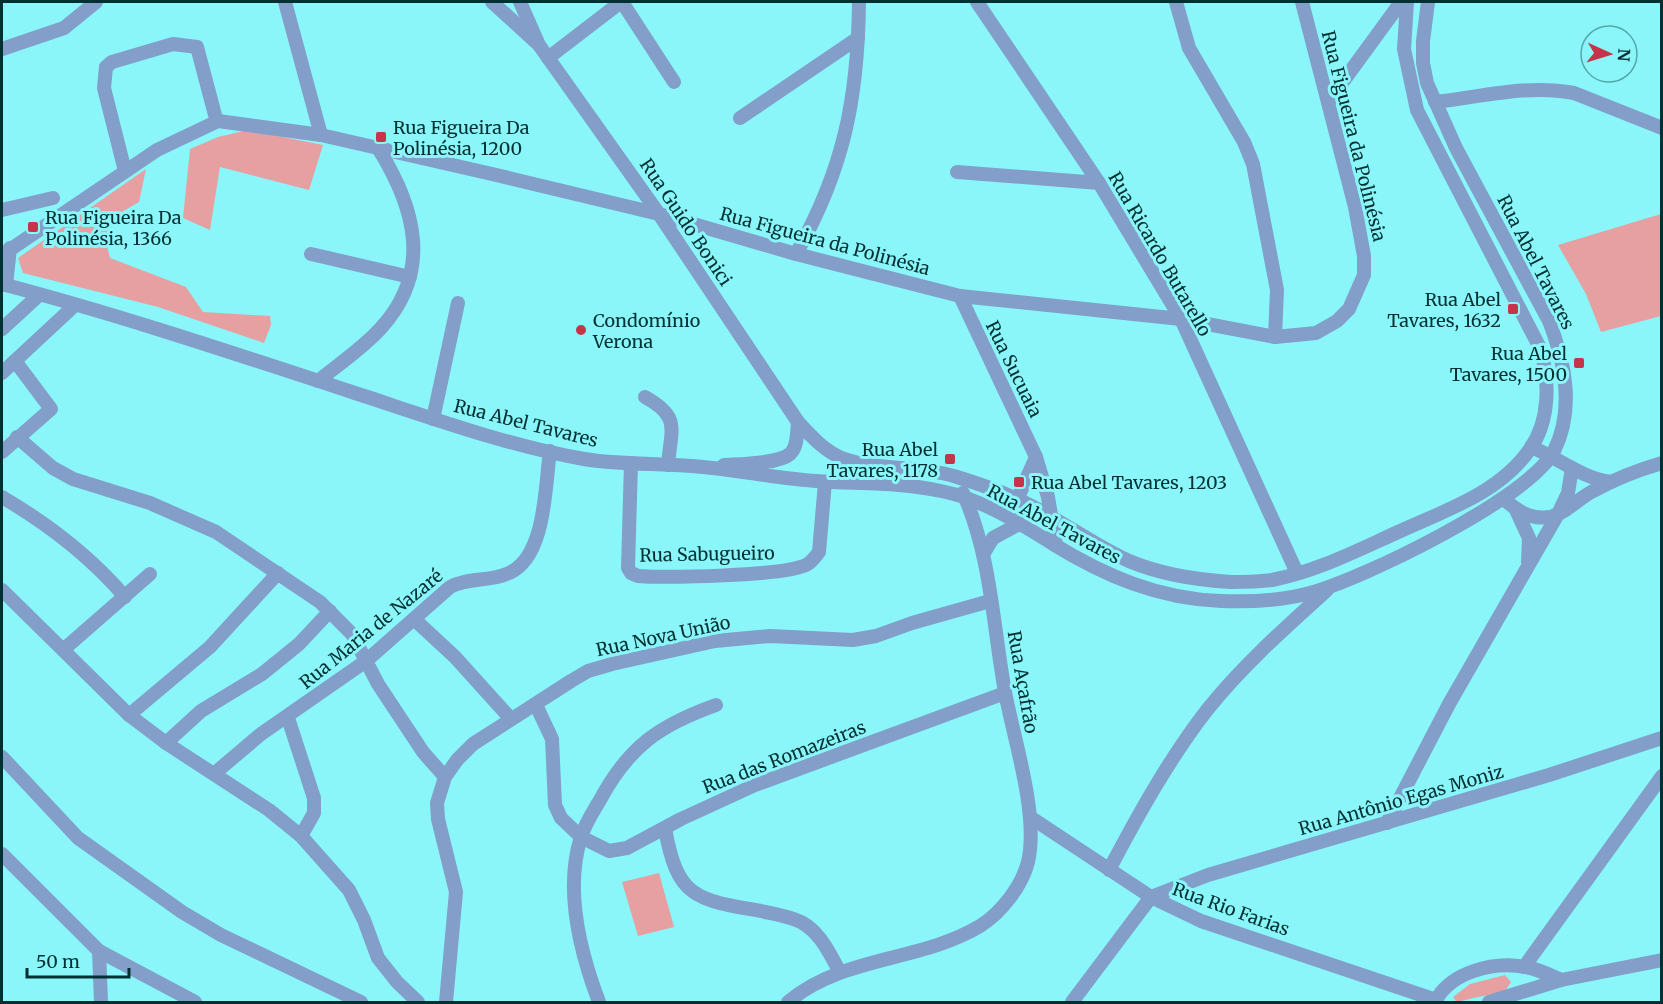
<svg xmlns="http://www.w3.org/2000/svg" width="1663" height="1004" font-family="Merriweather,serif">
  <rect width="100%" height="100%" fill="#8af6f9"/>
  <g fill="#e7a0a1">
    <polygon points="248,130 323,145 309,190 220,167 210,230 183,218 190,149 218,137"/>
    <polygon points="146,169 139,202 120,213 105,238 110,258 186,287 203,312 270,316 271,325 264,343 158,307 23,273 18,258"/>
    <polygon points="1661,214 1661,316 1601,332 1586,294 1558,245"/>
    <polygon points="659,873 674,927 638,936 622,882"/>
    <polygon points="1505,975 1511,982 1505,991 1461,1001 1456,1001 1453,997 1470,984"/>
  </g>
  <g fill="none" stroke-linecap="round" stroke-linejoin="round">
    <g stroke="#829ec9" stroke-width="14">
      <polyline points="285,2 321,135"/>
      <polyline points="492,2 537,43"/>
      <path d="M520 2 539 45 659 214 798 422C811 436 825 452 844 459 880 471 920 465 957 477 990 487 1024 500 1053 518 1078 532 1102 549 1129 561 1160 574 1197 580 1231 582 1245 582 1259 582 1272 580 1315 572 1356 551 1396 533 1443 511 1499 494 1530 449 1550 421 1550 380 1540 348L1417 110 1404 49 1407 2"/>
      <polyline points="622,2 674,82"/>
      <polyline points="977,2 1099,183 1181,319 1297,573"/>
      <polyline points="1176,2 1189,48 1244,142 1253,164 1277,290 1275,337"/>
      <polyline points="2,49 64,28 96,2"/>
      <polyline points="548,58 621,2"/>
      <polyline points="1328,102 1401,2"/>
      <path d="M1435 102C1481 97 1527 84 1574 93L1662 128"/>
      <polyline points="740,118 858,38"/>
      <polyline points="125,171 104,88 106,67 112,62 173,44 197,47 215,115"/>
      <polyline points="957,172 1099,183"/>
      <polyline points="2,210 53,198"/>
      <polyline points="311,254 410,277"/>
      <path d="M796 254C844 169 858 98 859 2"/>
      <polyline points="2,255 157,150 218,121 321,135 492,174 659,214 796,254 960,296 1181,319 1275,337 1316,333 1337,321 1349,309 1364,275 1364,256 1355,207 1302,2"/>
      <path d="M2 284C120 315 236 354 352 392 426 416 508 446 584 459 620 465 656 463 692 466 733 469 774 478 816 481 857 484 900 482 941 491 982 499 1018 522 1053 544 1105 576 1159 599 1221 601 1250 602 1281 601 1310 593 1363 579 1529 498 1554 451 1575 409 1565 362 1549 321L1456 148 1427 83 1423 63V41L1428 2"/>
      <polyline points="6,285 10,248"/>
      <polyline points="960,296 1036,457 1048,497 1056,545"/>
      <polyline points="2,329 39,295"/>
      <polyline points="2,373 74,306"/>
      <path d="M318 381C339 364 363 348 381 328 433 271 415 207 378 148"/>
      <path d="M645 397C681 417 671 428 668 465"/>
      <polyline points="433,419 458,303"/>
      <polyline points="17,437 53,468 73,479 150,503 216,532 320,602 352,634 378,684 423,752 445,777"/>
      <path d="M1531 447C1559 458 1581 478 1611 482"/>
      <polyline points="2,452 51,409 15,361"/>
      <path d="M631 463 628 568 631 573 638 576C667 578 783 576 806 565 812 562 815 557 819 552L825 482"/>
      <path d="M724 465C740 464 778 464 790 454 798 447 797 431 798 422"/>
      <path d="M2 497C48 524 90 556 125 597"/>
      <path d="M1504 499C1517 511 1531 520 1550 517 1565 514 1579 498 1593 491 1615 479 1638 470 1662 463"/>
      <polyline points="1017,500 1036,457"/>
      <polyline points="1516,510 1529,538 1528,562"/>
      <polyline points="984,553 993,538 1021,523"/>
      <polyline points="2,590 129,715 166,743 269,810 301,836 349,890 364,920 378,958 397,982 418,1002"/>
      <polyline points="414,619 455,657 511,719"/>
      <polyline points="63,650 150,574"/>
      <polyline points="536,705 552,739 555,805 561,818 581,837 609,851 627,848 681,819 755,785 1005,693"/>
      <polyline points="129,715 210,647 278,573"/>
      <polyline points="288,718 314,798 314,813 301,836"/>
      <polyline points="166,743 201,711 262,674 299,644 330,611"/>
      <polyline points="2,757 78,838 182,912 221,935 361,1002"/>
      <path d="M215 773 261 734 366 661 450 587C468 577 490 582 509 573 546 557 545 486 550 451"/>
      <polyline points="1030,817 1151,897 1201,921 1436,1000"/>
      <polyline points="1387,823 1449,704 1558,514 1568,493 1572,468"/>
      <path d="M665 828C677 898 696 900 761 911 774 914 788 916 801 922 821 933 829 953 840 972"/>
      <polyline points="2,854 99,951 195,1002"/>
      <path d="M1109 870C1138 815 1169 759 1207 710 1242 666 1286 627 1327 590"/>
      <polyline points="99,951 101,1002"/>
      <polyline points="1524,967 1662,776"/>
      <polyline points="446,1002 456,892 438,819 437,803 445,777 457,760 473,744 571,681 588,671 612,664 715,641 770,636 853,640 876,636 912,623 990,601"/>
      <path d="M599 1002C580 952 564 890 581 837 585 824 593 812 600 800 629 746 660 725 716 705"/>
      <path d="M788 1002C842 956 920 962 980 926 1001 913 1022 886 1028 862 1039 815 1014 740 1005 692 993 626 991 555 963 493"/>
      <polyline points="1072,1002 1151,897 1208,875 1549,775 1662,738"/>
      <path d="M1435 1002C1450 972 1493 961 1526 967 1538 969 1550 975 1561 980"/>
      <polyline points="1489,1002 1561,980 1662,960"/>
    </g>
  </g>
  <g fill="#c53448" stroke="#8af6f9" stroke-width="2">
    <rect x="375" y="131" width="12" height="12" rx="3"/>
    <rect x="27" y="221" width="12" height="12" rx="3"/>
    <rect x="1507" y="303" width="12" height="12" rx="3"/>
    <circle cx="581" cy="330" r="6"/>
    <rect x="1573" y="357" width="12" height="12" rx="3"/>
    <rect x="944" y="453" width="12" height="12" rx="3"/>
    <rect x="1013" y="476" width="12" height="12" rx="3"/>
  </g>
  <g text-anchor="middle" dominant-baseline="central" stroke-width="6" stroke-linejoin="round" paint-order="stroke">
    <g font-size="18" fill="#003032" stroke="#8af6f9" text-anchor="start">
      <text x="393" y="127">Rua Figueira Da<tspan x="393" dy="21">Polinésia, 1200</tspan></text>
      <text x="45" y="217">Rua Figueira Da<tspan x="45" dy="21">Polinésia, 1366</tspan></text>
      <text x="1501" y="299" text-anchor="end">Rua Abel<tspan x="1501" dy="21">Tavares, 1632</tspan></text>
      <text x="593" y="320">Condomínio<tspan x="593" dy="21">Verona</tspan></text>
      <text x="1567" y="353" text-anchor="end">Rua Abel<tspan x="1567" dy="21">Tavares, 1500</tspan></text>
      <text x="938" y="449" text-anchor="end">Rua Abel<tspan x="938" dy="21">Tavares, 1178</tspan></text>
      <text x="1031" y="482">Rua Abel Tavares, 1203</text>
    </g>
    <g font-size="18" fill="#003032" stroke="#8af6f9">
      <text transform="translate(1354 136) rotate(76)">Rua Figueira da Polinésia</text>
      <text transform="translate(686 222) rotate(56)">Rua Guido Bonici</text>
      <text transform="translate(825 241) rotate(15)">Rua Figueira da Polinésia</text>
      <text transform="translate(1160 254) rotate(60)">Rua Ricardo Butarello</text>
      <text transform="translate(1536 262) rotate(63)">Rua Abel Tavares</text>
      <text transform="translate(1014 369) rotate(64)">Rua Sucuaia</text>
      <text transform="translate(526 423) rotate(14)">Rua Abel Tavares</text>
      <text transform="translate(1054 524) rotate(28)">Rua Abel Tavares</text>
      <text transform="translate(707 554) rotate(-1)">Rua Sabugueiro</text>
      <text transform="translate(371 629) rotate(-39)">Rua Maria de Nazaré</text>
      <text transform="translate(663 636) rotate(-12)">Rua Nova União</text>
      <text transform="translate(1023 682) rotate(80)">Rua Açafrão</text>
      <text transform="translate(784 757) rotate(-21)">Rua das Romazeiras</text>
      <text transform="translate(1401 800) rotate(-16)">Rua Antônio Egas Moniz</text>
      <text transform="translate(1231 909) rotate(20)">Rua Rio Farias</text>
    </g>
  </g>
  <rect width="1663" height="1004" fill="none" stroke="#003032" stroke-width="6"/>
  <g transform="translate(1609 54) rotate(94)"><circle r="28" fill="#8af6f9" stroke="#53a7a9" stroke-width="1.5"/>
  <path d="M0-4.5L10 22L0 15L-10 22Z" fill="#c53448"/>
  <text y="-9" font-size="16" font-weight="bold" text-anchor="middle" fill="#003032">N</text>
  </g>
  <path d="M27 968v9h102v-9" fill="none" stroke="#003032" stroke-width="3"/>
  <text x="36" y="968" font-size="18" fill="#003032" stroke="#8af6f9" stroke-width="4.5" paint-order="stroke">50 m</text>
</svg>
